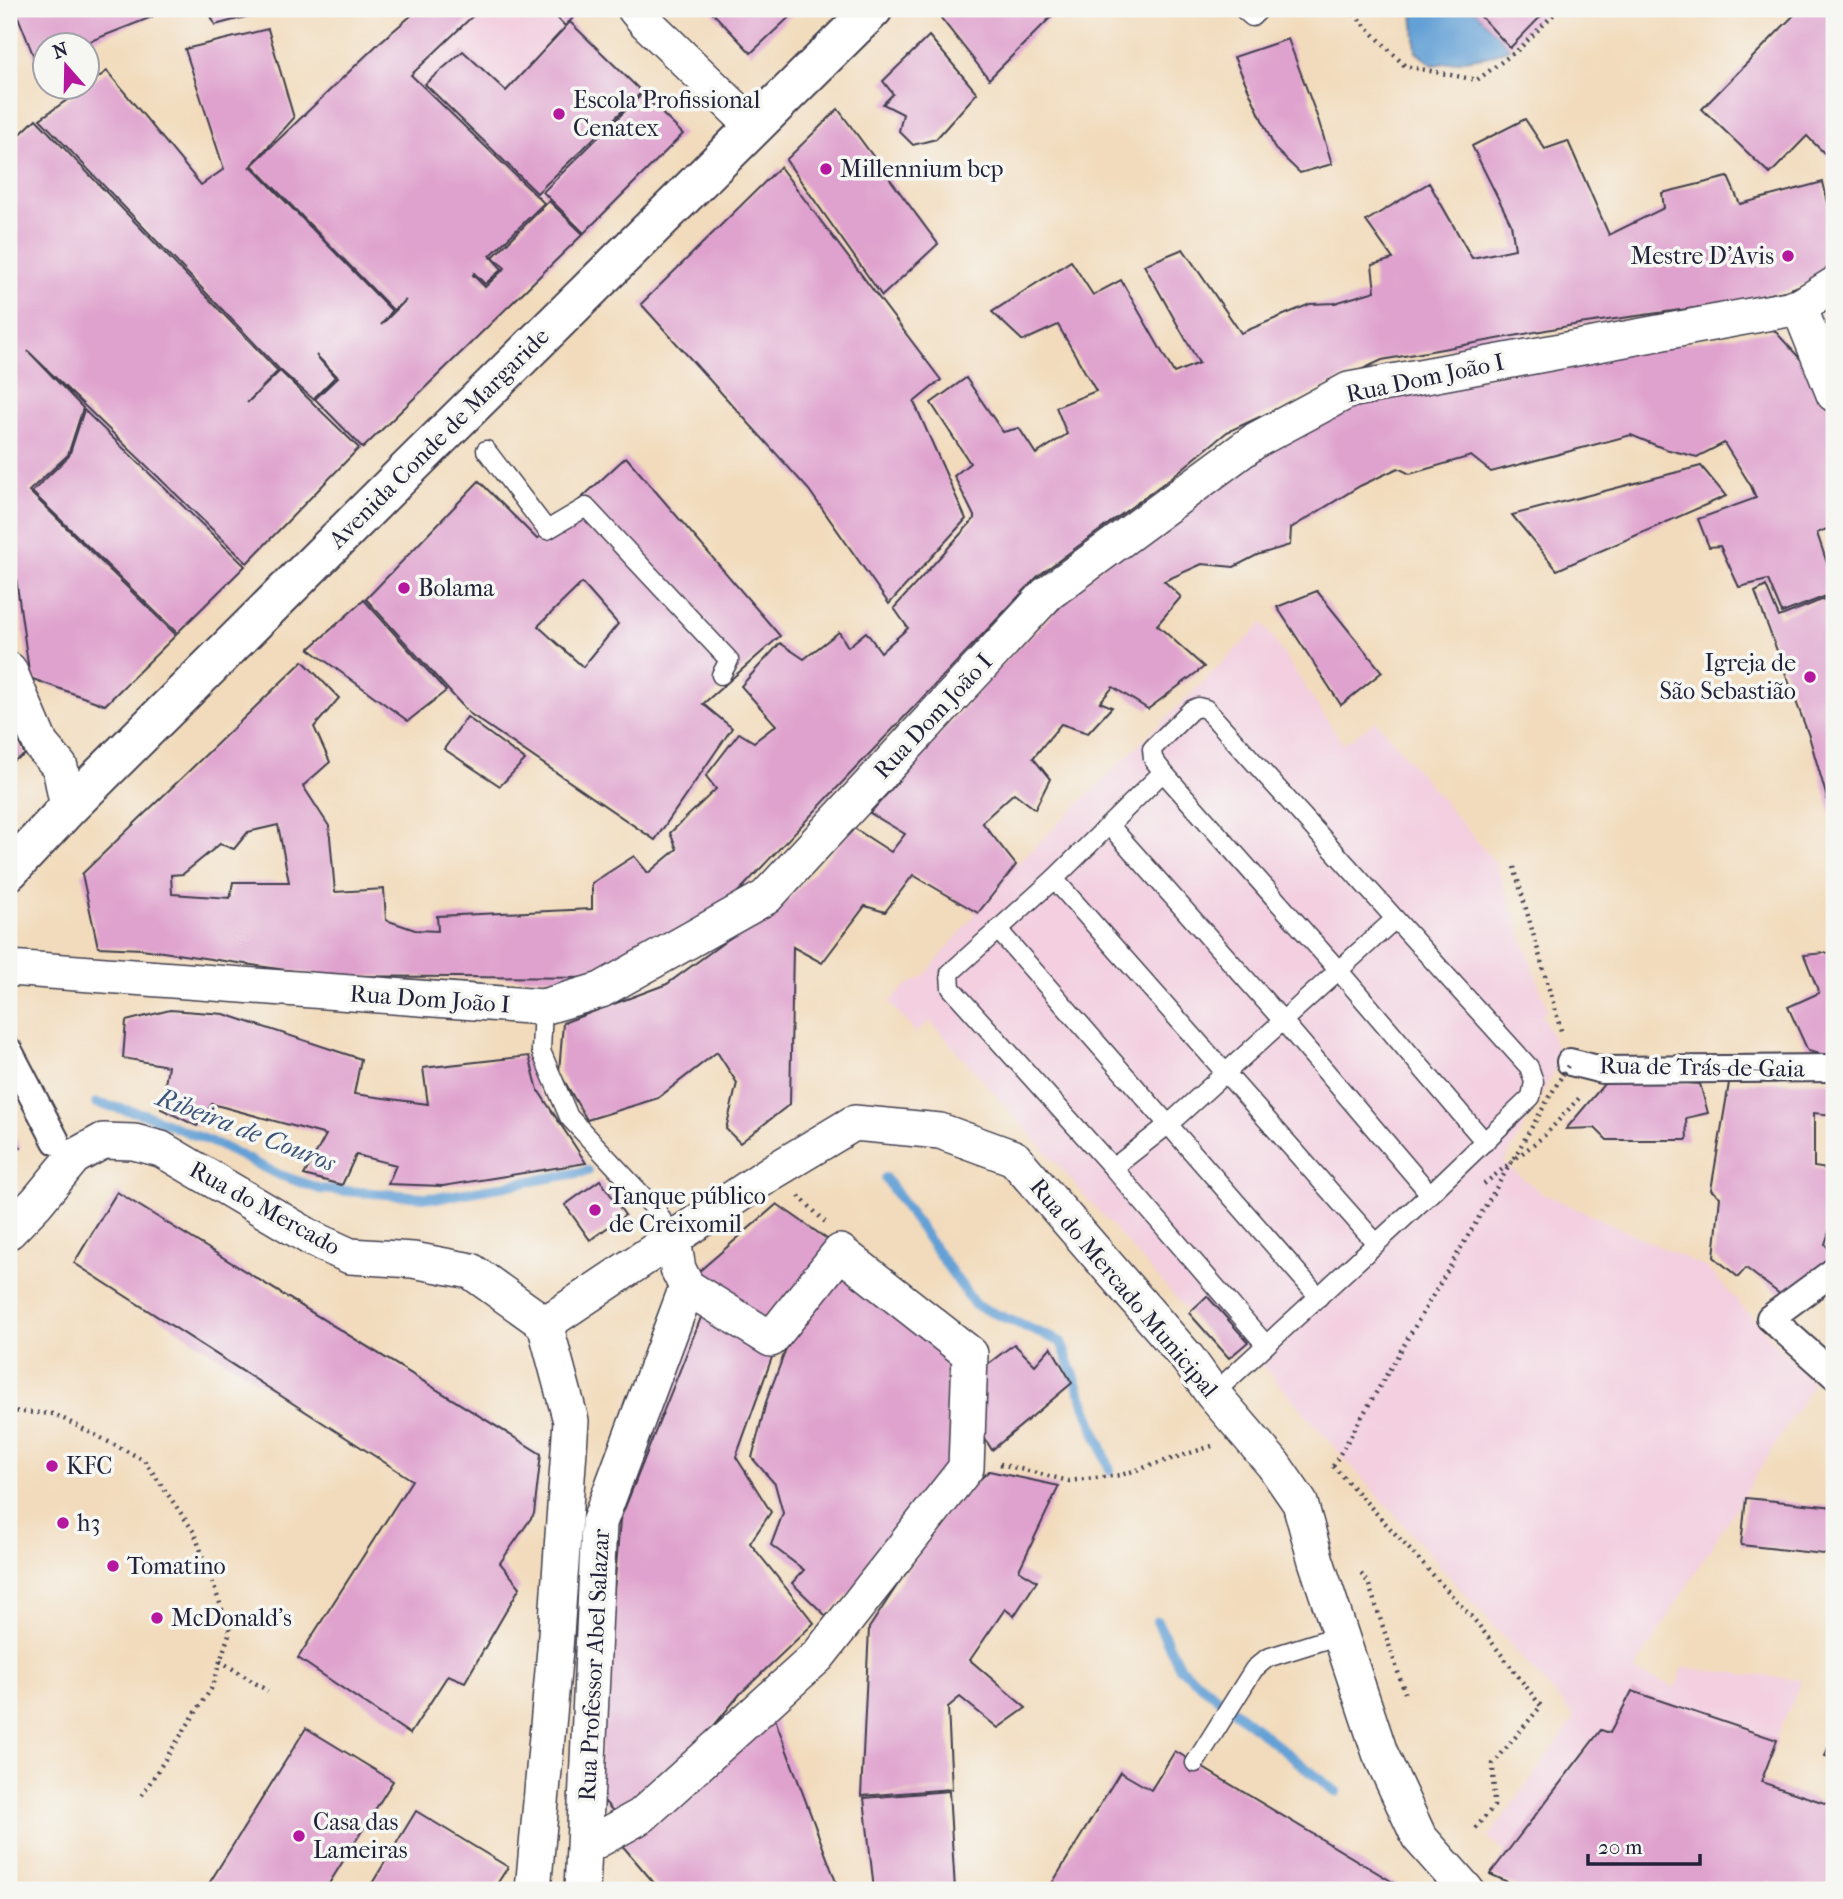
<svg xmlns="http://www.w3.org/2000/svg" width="1843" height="1899" font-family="'IM FELL French Canon',serif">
  <rect width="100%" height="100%" fill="#f6f6f2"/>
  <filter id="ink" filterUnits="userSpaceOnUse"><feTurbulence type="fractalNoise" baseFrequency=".0143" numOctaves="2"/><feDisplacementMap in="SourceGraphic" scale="14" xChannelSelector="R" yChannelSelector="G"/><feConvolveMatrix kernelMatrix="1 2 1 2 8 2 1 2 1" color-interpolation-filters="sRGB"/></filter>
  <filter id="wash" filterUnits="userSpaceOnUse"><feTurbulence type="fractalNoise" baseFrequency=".00686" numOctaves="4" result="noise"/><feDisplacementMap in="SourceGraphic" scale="28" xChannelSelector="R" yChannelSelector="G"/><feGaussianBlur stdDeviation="1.57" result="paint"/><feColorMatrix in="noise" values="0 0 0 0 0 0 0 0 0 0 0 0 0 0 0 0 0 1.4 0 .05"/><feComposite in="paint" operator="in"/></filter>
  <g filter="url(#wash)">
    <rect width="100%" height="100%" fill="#f2dbbc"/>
    <g fill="#f3cfe0">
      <polygon points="419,9 574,9 577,14 570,23 683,134 584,233 543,193 537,193 379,43"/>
      <polygon points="1263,623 1343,744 1376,721 1496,864 1548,1010 1542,1014 1561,1059 1504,1163 1540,1192 1707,1268 1813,1384 1634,1671 1675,1687 1683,1668 1802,1680 1775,1740 1632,1691 1610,1733 1601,1730 1506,1853 1488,1838 1575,1718 1245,1346 1229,1358 930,1021 916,1033 889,1002 905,987 925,975 1016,865"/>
    </g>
    <polygon fill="#64a0d5" stroke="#436188" stroke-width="2" points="1413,9 1474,9 1510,48 1489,56 1433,65 1416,52"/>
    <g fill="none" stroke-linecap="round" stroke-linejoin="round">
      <g stroke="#64a0d5" stroke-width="10">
        <polyline points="96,1103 144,1114 221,1146 277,1174 320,1189 437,1198 588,1171"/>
        <polyline points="885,1178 975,1305 1061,1342 1110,1470"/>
        <polyline points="1157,1621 1180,1668 1336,1792"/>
      </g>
    </g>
    <g id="blocks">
      <g fill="#dfa2ce" fill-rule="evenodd">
        <polygon points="15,9 149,9 152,17 78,46 46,46 46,58 36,62"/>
        <polygon points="208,9 272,9 272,10 215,25"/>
        <polygon points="419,9 480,9 411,75 544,203 490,256 502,269 485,284 474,273 473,275 485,287 505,268 493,257 549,201 583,234 363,448 315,399 338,377 316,355 335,377 313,399 279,369 40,119 84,88 88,88 88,85 107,71 201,185 224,169 185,49 268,29 294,118 249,168 251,166 392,311 381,325 406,300 393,310 252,165 379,43"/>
        <polygon points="549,9 574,9 577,14 565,26"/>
        <polygon points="709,9 798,9 751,53"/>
        <polygon points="950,9 1059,9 989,79 941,18"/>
        <polygon points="1474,9 1548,9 1510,48"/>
        <polygon points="1800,9 1834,9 1834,163 1807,136 1770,174 1702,109"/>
        <polygon points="570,22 642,92 537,193 425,84 463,51 506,91"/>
        <polygon points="929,36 977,93 936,139 913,145 899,131 903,114 883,104 893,94 883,81"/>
        <polygon points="1288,39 1318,119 1332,164 1300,173 1275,149 1234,57"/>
        <polygon points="642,94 683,134 584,233 543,192"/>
        <polygon points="838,109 938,244 882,296 786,160"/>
        <polygon points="36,119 278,371 247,403 280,371 359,448 247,563 28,351 83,408 68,455 29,491 176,635 105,705 30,678 9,528 9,145"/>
        <path d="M1525 119 1545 149 1568 141 1609 235 1664 208 1662 193 1728 177 1740 204 1823 182 1832 220H1834V273L1785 291 1716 305 1579 324 1382 360 1227 432 1172 477 1038 576 742 888 700 927 601 978 327 976 142 949 98 947 82 874 303 661 339 698 314 727 330 762 303 786 329 826 335 892 384 889 386 920 415 930 438 931 437 916 592 909V883L634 856 648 873 677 849 670 833 716 789 706 776 739 733 754 742 776 725 741 686 780 643 804 659 839 632 848 647 866 632 881 652 908 628 894 608 975 518 954 476 970 463 931 403 966 378 1003 432 1019 428 1036 454 1067 434 1056 407 1096 391 1058 325 1023 341 992 312 1071 261 1093 295 1121 280 1174 373 1199 363 1144 265 1183 249 1241 333 1310 304 1335 303 1375 291 1372 265 1393 259 1366 221 1429 183 1472 258 1515 249 1511 224 1472 146ZM278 825 289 882H233L230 898 172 894 171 875 183 874 220 844 234 849 248 832Z"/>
        <polygon points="780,167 941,380 914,402 966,519 889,604 809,490 641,304"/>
        <polygon points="1834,309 1834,349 1818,315"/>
        <polygon points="1774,330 1805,364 1834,416 1834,526 1817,533 1834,584 1834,593 1782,613 1768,580 1739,587 1720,546 1709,547 1698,519 1756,498 1751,486 1724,443 1697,457 1665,449 1631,435 1491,472 1471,456 1410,474 1398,468 1360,486 1291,528 1290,545 1257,555 1234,567 1202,564 1164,581 1181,597 1157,625 1204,667 1148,709 1113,687 1100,702 1112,707 1088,733 1061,724 1033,758 1050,779 1035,809 1014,793 982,822 1016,865 978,913 913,875 885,912 865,906 822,963 793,947 790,1104 740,1143 726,1129 737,1083 717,1052 658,1098 587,1120 559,1072 563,1023 667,984 753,921 781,907 854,828 891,852 905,834 870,813 1006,660 1102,566 1248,456 1340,405 1589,357"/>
        <polygon points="84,410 245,566 177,633 32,492 69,456"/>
        <path d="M626 457 780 636 703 704 732 728 655 840 469 713 366 599 479 481 537 539ZM582 583 618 624 583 667 538 626Z"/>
        <polygon points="1701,466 1726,496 1557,570 1512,515"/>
        <polygon points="1766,586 1779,617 1834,595 1834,822 1809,736 1755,592"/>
        <polygon points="1317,591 1382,672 1341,705 1277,607"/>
        <polygon points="364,600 446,691 408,721 309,649"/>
        <polygon points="9,688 27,726 14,732 25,755 9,763"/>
        <polygon points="467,717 525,760 500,786 444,749"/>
        <polygon points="1834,952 1834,1057 1808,1051 1788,1007 1819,993 1804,955"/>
        <polygon points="170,1010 224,1014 361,1059 354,1094 428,1104 423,1068 529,1056 538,1090 586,1163 443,1186 388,1184 396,1165 356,1155 342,1185 304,1175 326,1135 212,1104 197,1126 161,1109 168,1066 123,1058 126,1021"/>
        <polygon points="1610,1077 1700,1084 1708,1113 1686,1118 1687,1140 1607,1140 1595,1128 1566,1129"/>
        <polygon points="1834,1081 1834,1115 1814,1113 1814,1167 1834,1170 1834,1217 1825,1244 1834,1256 1834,1262 1785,1298 1746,1268 1738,1277 1714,1257 1720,1197 1711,1190 1729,1083"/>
        <polygon points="9,1127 21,1148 9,1155"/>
        <polygon points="600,1180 625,1215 590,1240 565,1205"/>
        <polygon points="117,1192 541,1454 534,1514 500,1563 520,1587 465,1682 448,1675 410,1734 298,1658 412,1480 74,1263"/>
        <polygon points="777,1204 834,1244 765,1328 697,1273"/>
        <polygon points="841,1265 962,1354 959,1469 881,1562 826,1616 792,1583 804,1570 771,1545 783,1513 775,1484 752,1458 766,1402 791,1336"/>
        <polygon points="1207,1296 1248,1342 1229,1358 1189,1313"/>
        <polygon points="702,1315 775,1349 736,1457 771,1512 750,1543 814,1623 740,1694 670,1779 619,1818 597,1793 620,1520"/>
        <polygon points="1014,1344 1035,1365 1051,1347 1072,1383 992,1450 974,1421 976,1373"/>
        <polygon points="989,1471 1059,1486 1019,1570 1037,1581 1014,1616 1005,1609 970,1660 1026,1708 998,1728 960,1697 948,1707 952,1789 861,1796 869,1628 946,1511"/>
        <polygon points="1746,1498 1834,1507 1833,1555 1741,1545"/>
        <polygon points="1632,1691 1777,1740 1761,1782 1834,1806 1834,1890 1793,1890 1768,1881 1764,1890 1525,1890 1490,1874 1601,1730 1610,1733"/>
        <polygon points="772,1711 839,1890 660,1890 621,1844"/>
        <polygon points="306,1728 393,1781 325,1890 205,1890"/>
        <polygon points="1834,1732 1834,1759 1825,1756"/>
        <polygon points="1175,1751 1406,1890 1048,1890 1120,1772 1151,1790"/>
        <polygon points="949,1791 955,1890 874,1890 864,1798"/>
        <polygon points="416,1811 508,1867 493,1890 368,1890"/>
      </g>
    </g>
  </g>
  <g filter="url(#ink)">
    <use href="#blocks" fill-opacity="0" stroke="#413e4e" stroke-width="2"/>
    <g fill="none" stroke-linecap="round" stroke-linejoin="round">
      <defs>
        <g id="service">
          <polyline points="1243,9 1252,17 1260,9"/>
          <polyline points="486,450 547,530 586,507 729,660 721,675"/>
          <polyline points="1163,772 1339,971 1485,1142"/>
          <polyline points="1110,826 1283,1021 1430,1194"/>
          <polyline points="1054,879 1376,1243"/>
          <polyline points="999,931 1319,1297"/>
          <polyline points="543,1007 541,1051 569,1117 657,1211 673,1240"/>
          <polyline points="1113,1168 1266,1345"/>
          <polyline points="1213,1394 1430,1194 1531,1097 1534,1082 1529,1067 1206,709 1198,707 1191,710 1152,749 1153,759 1163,772 1054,879 950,973 951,988 1113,1168 1169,1124 1395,919"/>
          <polyline points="1195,1763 1254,1669 1267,1658 1340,1635"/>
        </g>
        <g id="pedestrian">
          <polyline points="9,1051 56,1141"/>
          <polyline points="1570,1062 1602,1070 1834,1068"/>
          <polyline points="1834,1271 1770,1318 1834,1375"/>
        </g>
        <g id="minor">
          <polyline points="635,9 646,22 754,127"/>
          <polyline points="1799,307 1834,394"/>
          <polyline points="9,670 41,745 60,767 68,808"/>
          <polyline points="9,968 543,1007 601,990 766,897 1047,594 1256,440 1349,390 1799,307 1834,285"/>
          <polyline points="9,1231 37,1202 74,1157 103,1141 134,1142 161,1149 313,1239 350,1256 413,1260 471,1271 545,1324"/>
          <polyline points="545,1324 774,1171 854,1123 940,1131 1014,1158 1188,1359 1213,1394 1273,1464 1300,1503 1316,1561 1380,1753 1419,1837 1466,1890"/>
          <polyline points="585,1847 641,1816 818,1656 966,1468 970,1354 840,1252 771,1339 687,1287 678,1269 673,1240"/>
          <polyline points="533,1890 555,1649 571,1421 545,1324"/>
          <polyline points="582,1890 599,1523 687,1287"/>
        </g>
        <polyline id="secondary" points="9,871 68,808 410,467 873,9"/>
      </defs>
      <use href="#service" stroke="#413e4e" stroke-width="21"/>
      <use href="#pedestrian" stroke="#413e4e" stroke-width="30"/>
      <use href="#minor" stroke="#413e4e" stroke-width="38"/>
      <use href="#secondary" stroke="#413e4e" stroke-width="42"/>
      <g stroke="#413e4e" stroke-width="4.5" stroke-dasharray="2 5" stroke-linecap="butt">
        <polyline points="1349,9 1405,66 1477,80 1519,49 1559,9"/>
        <polyline points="1514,867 1562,1034"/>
        <polyline points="1484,1184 1545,1135 1581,1096"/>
        <polyline points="799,1196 825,1222"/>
        <polyline points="9,1411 54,1414 144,1460 194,1532 230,1631 211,1689 142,1795"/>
        <polyline points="1000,1464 1069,1481 1121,1475 1212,1446"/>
        <polyline points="1333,1466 1477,1623 1541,1706 1493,1764 1494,1806 1474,1830"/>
        <polyline points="1361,1574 1368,1582 1405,1693"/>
        <polyline points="220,1661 268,1691"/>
      </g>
      <use href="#service" stroke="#fff" stroke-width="18"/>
      <use href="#pedestrian" stroke="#fff" stroke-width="26"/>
      <use href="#minor" stroke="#fff" stroke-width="35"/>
      <use href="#secondary" stroke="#fff" stroke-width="38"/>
      <polyline stroke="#413e4e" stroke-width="4.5" stroke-dasharray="2 5" stroke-linecap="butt" points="1333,1466 1570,1062"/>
    </g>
  </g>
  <g fill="#b5179e" stroke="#f6f6f2" stroke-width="2.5">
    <circle cx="559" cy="114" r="7"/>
    <circle cx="826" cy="169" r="7"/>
    <circle cx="1788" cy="256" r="7"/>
    <circle cx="404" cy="588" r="7"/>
    <circle cx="1810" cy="677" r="7"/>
    <circle cx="595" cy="1210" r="7"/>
    <circle cx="52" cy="1466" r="7"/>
    <circle cx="63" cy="1523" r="7"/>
    <circle cx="113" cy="1566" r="7"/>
    <circle cx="157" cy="1618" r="7"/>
    <circle cx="299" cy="1836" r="7"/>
  </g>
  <g text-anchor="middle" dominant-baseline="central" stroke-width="7" stroke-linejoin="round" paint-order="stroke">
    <g font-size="24" fill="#22223b" stroke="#f6f6f2" text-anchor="start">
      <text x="573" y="100">Escola Profissional<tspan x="573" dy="28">Cenatex</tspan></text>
      <text x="840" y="169">Millennium bcp</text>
      <text x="1774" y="256" text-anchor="end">Mestre D'Avis</text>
      <text x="418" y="588">Bolama</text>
      <text x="1796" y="663" text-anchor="end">Igreja de<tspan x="1796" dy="28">São Sebastião</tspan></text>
      <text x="609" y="1196">Tanque público<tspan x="609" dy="28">de Creixomil</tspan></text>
      <text x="66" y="1466">KFC</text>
      <text x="77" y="1523">h3</text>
      <text x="127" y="1566">Tomatino</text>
      <text x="171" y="1618">McDonald's</text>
      <text x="313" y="1822">Casa das<tspan x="313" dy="28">Lameiras</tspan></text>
    </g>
    <g font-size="24" fill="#22223b" stroke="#f6f6f2">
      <text transform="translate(1425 378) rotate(-12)">Rua Dom João I</text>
      <text transform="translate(439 438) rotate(-45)">Avenida Conde de Margaride</text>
      <text transform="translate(933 716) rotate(-47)">Rua Dom João I</text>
      <text transform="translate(430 999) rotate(4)">Rua Dom João I</text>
      <text transform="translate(1702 1067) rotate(1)">Rua de Trás-de-Gaia</text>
      <text transform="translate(265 1208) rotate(29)">Rua do Mercado</text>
      <text transform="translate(1124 1288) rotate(50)">Rua do Mercado Municipal</text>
      <text transform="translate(594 1665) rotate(-87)">Rua Professor Abel Salazar</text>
    </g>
    <g font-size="26" font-style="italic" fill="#3c5479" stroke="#f6f6f2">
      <text transform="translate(246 1130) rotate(21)">Ribeira de Couros</text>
    </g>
  </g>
  <rect width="1843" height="1899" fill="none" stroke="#f6f6f2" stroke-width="35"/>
  <g transform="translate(66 66) rotate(340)"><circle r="33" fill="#f6f6f2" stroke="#a1a1a9" stroke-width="2"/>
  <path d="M0-5L12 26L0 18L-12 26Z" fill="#b5179e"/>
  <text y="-10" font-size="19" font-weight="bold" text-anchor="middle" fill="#22223b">N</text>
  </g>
  <path d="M1588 1854v10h112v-10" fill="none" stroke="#22223b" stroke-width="3.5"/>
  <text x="1598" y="1854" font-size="21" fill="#22223b" stroke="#f6f6f2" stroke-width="5" paint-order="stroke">20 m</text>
</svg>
